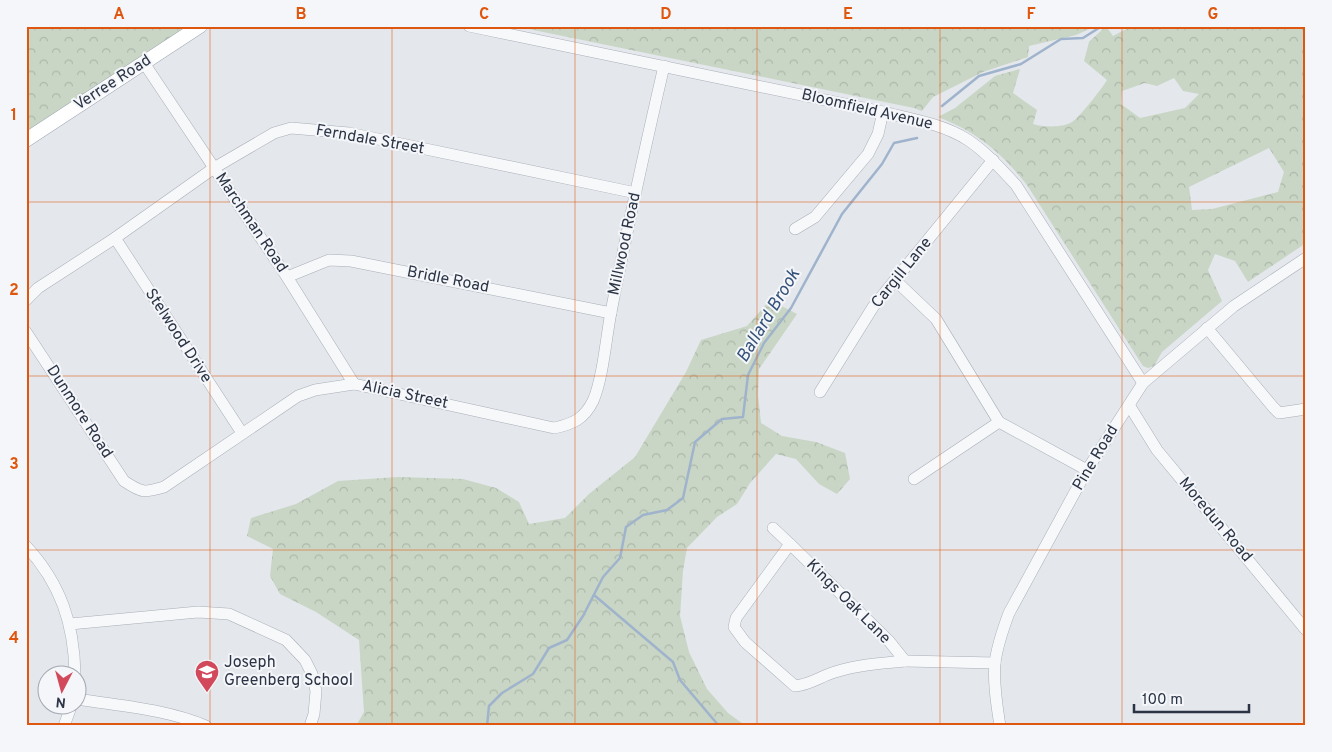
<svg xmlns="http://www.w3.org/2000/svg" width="1332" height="752" font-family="Overpass,sans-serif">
  <defs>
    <pattern id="forest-crowns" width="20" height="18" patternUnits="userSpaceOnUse" patternTransform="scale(1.25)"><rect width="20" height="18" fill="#c9d6c5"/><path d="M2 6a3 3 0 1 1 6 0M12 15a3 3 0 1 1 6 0" fill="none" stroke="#adb8ab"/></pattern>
  </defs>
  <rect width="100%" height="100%" fill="#e4e7ec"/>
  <g fill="url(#forest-crowns)" fill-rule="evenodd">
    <polygon points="26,26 192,26 26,134"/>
    <polygon points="514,26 1096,26 1076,35 1029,46 1028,57 983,72 933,97 922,111 914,108"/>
    <path d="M1106 26 1113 36 1132 26H1306V243L1248 282 1235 261 1215 254 1208 270 1222 301 1162 352 1154 366 1148 368 1143 366 1027 185C1002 153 977 132 938 117L955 108 995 76 1020 69 1013 93 1037 110 1033 124C1042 127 1063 128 1072 122 1079 118 1103 87 1107 80L1084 61 1089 42ZM1174 78 1183 91 1199 94 1185 108 1140 118 1121 104 1122 91 1145 83 1157 86ZM1269 148 1284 172 1278 192 1212 209 1192 210 1189 187Z"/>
    <polygon points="770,300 797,314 759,369 758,395 761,423 782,436 816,442 845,453 850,479 837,494 819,484 796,459 776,454 750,483 737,504 717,517 687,548 683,571 680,616 689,652 707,689 728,713 746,726 356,726 364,712 359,640 316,612 280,594 270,576 273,549 247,536 251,518 296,504 338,481 398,477 463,479 496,488 519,502 529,524 565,518 589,494 635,457 686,372 701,340 747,326"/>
  </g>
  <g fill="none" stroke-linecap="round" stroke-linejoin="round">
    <g stroke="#9fb4cc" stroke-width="2.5">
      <polyline points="942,106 979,76 1021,64 1061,39 1083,38 1102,26"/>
      <polyline points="594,595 673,662 680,680 719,726"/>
      <polyline points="487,726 489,706 502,693 533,674 549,648 567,640 583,616 603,577 620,558 626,527 643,515 667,510 683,498 695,442 722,419 743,417 748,375 764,343 791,308 842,214 882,164 894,143 917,138"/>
    </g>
    <defs>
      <g id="minor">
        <path d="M469 26 883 112C911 119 943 124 968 140 986 152 1001 169 1016 185L1143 383"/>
        <polyline points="144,63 287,277 354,384"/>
        <polyline points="795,229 815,217 868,154 878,134 883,112"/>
        <polyline points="115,238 242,433"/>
        <polyline points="287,277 329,260 351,261 611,313"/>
        <polyline points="895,280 936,319 999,422 1087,470"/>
        <polyline points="26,300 38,288 115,238 214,168 274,133 291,128 349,133 636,193"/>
        <polyline points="1207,328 1273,407 1279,413 1306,409"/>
        <path d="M26 332 124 481C142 493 144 493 164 487L298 396 315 390 354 384 554 428C573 424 584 419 593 401 603 378 606 338 611 312 627 230 645 148 664 66"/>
        <polyline points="820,392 873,307 993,160"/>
        <polyline points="1129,405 1157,450 1306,630"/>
        <polyline points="914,479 999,422"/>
        <polyline points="773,528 790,544"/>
        <path d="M790 544 889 641 905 661C882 663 857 665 835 672 821 676 810 685 795 686L745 642 734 627 736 618Z"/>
        <path d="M26 546C61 584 74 624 75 674"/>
        <polyline points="70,624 198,612 229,614 286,640 305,660 312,674 316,691 314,714 310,726"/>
        <polyline points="905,661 995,663"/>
        <path d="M78 699C120 706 166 709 206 726"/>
        <polyline points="64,726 72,704"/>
        <path d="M1000 726C997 706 993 683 995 663 997 646 1003 629 1009 613L1087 470 1143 383 1234 306 1306 258"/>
      </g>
      <polyline id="major" points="26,140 200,26"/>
    </defs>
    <use href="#minor" stroke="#a9aeb7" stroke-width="12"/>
    <use href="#major" stroke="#a3abb8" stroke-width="15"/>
    <use href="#minor" stroke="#f7f8fa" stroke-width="11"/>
    <use href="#major" stroke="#fff" stroke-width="14"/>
  </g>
  <path fill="none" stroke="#df570f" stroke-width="1" stroke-opacity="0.55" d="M210 26V726M392 26V726M575 26V726M757 26V726M940 26V726M1122 26V726M26 202H1306M26 376H1306M26 550H1306"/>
  <defs>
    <symbol id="school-pin" viewBox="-11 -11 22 30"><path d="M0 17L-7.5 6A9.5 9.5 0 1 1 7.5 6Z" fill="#d1495b" stroke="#f4f6f9"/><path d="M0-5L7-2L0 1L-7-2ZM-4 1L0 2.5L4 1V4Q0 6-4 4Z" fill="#fff"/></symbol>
  </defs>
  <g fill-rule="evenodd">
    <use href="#school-pin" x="193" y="658" width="28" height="38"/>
  </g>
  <g text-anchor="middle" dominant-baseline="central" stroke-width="4" stroke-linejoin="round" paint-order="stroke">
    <g font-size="16" fill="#2b3445" stroke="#f4f6f9">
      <text transform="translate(113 83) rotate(-33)">Verree Road</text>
      <text transform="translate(867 110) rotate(13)">Bloomfield Avenue</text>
      <text transform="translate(370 140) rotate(10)">Ferndale Street</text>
      <text transform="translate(251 223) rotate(56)">Marchman Road</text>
      <text transform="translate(625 244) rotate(-78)">Millwood Road</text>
      <text transform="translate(902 273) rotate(-51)">Cargill Lane</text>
      <text transform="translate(448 280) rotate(11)">Bridle Road</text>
      <text transform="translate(178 336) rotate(57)">Stelwood Drive</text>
      <text transform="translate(405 395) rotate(12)">Alicia Street</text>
      <text transform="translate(79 412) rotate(57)">Dunmore Road</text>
      <text transform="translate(1096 458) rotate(-59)">Pine Road</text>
      <text transform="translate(1215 520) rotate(50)">Moredun Road</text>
      <text transform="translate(848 602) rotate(45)">Kings Oak Lane</text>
    </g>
    <g font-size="16" fill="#2b3445" stroke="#f4f6f9" text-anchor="start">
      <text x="224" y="663">Joseph<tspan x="224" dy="18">Greenberg School</tspan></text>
    </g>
    <g font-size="18" font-style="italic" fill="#34527a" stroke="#f4f6f9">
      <text transform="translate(769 316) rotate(-59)">Ballard Brook</text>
    </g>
  </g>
  <rect width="1332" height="752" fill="none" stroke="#f4f6f9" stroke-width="55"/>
  <g transform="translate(62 690) rotate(186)"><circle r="24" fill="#f4f6f9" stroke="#a4a8b1"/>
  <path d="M0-4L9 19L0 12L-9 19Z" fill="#d1495b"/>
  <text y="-8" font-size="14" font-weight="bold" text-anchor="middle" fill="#2b3445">N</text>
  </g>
  <path d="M1134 704v8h115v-8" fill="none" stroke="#2b3445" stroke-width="2.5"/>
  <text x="1142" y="704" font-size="15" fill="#2b3445" stroke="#f4f6f9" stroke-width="4" paint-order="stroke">100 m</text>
  <rect x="28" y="28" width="1276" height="696" fill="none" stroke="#df570f" stroke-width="2"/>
  <g font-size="16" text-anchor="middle" font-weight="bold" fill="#df570f">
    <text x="119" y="19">A</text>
    <text x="301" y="19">B</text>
    <text x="484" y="19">C</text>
    <text x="666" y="19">D</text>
    <text x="848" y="19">E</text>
    <text x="1031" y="19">F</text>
    <text x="1213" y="19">G</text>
    <text x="14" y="120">1</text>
    <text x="14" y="295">2</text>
    <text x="14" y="469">3</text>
    <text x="14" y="643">4</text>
  </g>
</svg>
